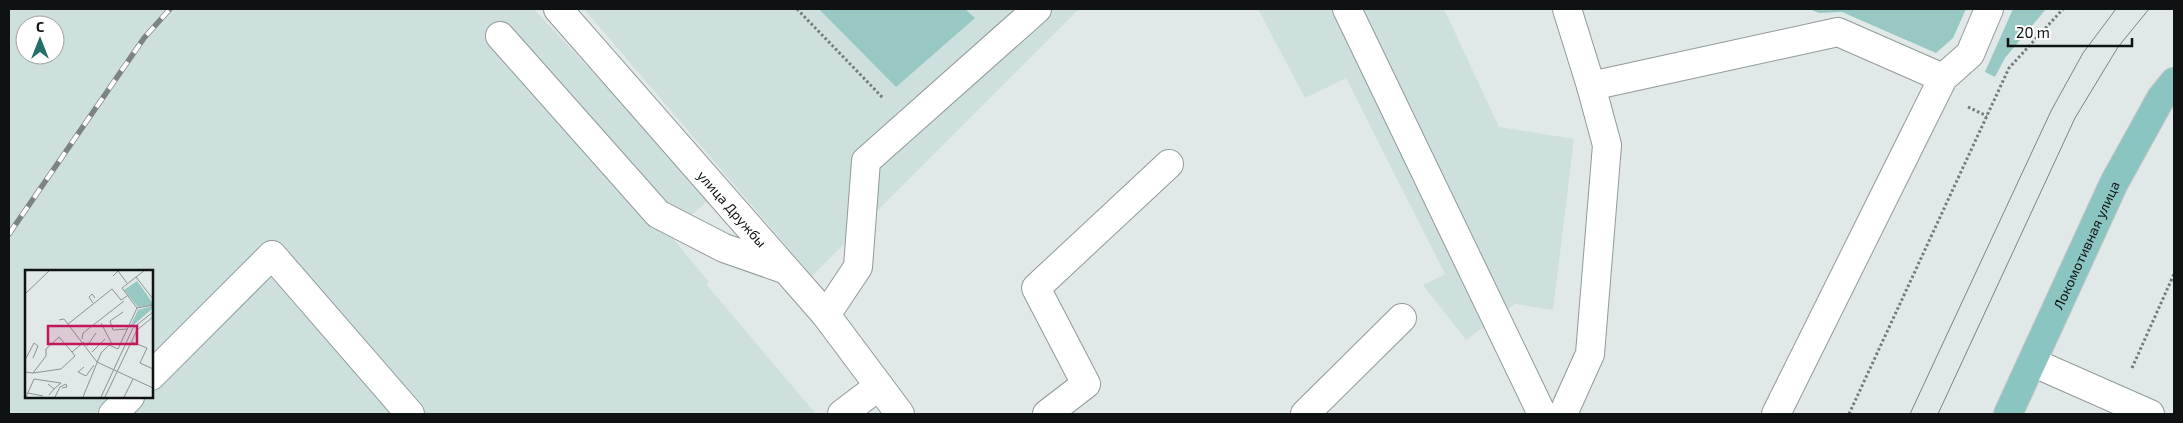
<svg xmlns="http://www.w3.org/2000/svg" width="2183" height="423" font-family="'Exo 2',sans-serif">
  <rect width="100%" height="100%" fill="#e0e9e8"/>
  <g fill="#cde0de" fill-rule="evenodd">
    <path d="M9 9H534L710 199 669 234 709 282 706 284 816 414H9ZM25 25H55V55H25ZM26 272H151V397H26Z"/>
    <polygon points="584,9 1079,9 812,276"/>
    <polygon points="1258,9 1444,9 1499,127 1574,139 1553,310 1515,304 1466,340 1423,285 1445,274 1346,78 1305,98"/>
  </g>
  <g fill="#97c8c3">
    <polygon points="819,9 965,9 975,18 896,87"/>
    <polygon points="1809,9 1966,9 1953,38 1936,53 1842,12 1819,13"/>
    <polygon points="2013,9 2046,9 2005,58 1995,77 1985,72"/>
  </g>
  <g fill="none" stroke-linecap="round" stroke-linejoin="round">
    <defs>
      <g id="minor">
        <path id="s1" d="M558 9 826 315 900 414"/>
        <polyline points="1347,9 1542,414"/>
        <polyline points="1567,9 1591,86 1838,32 1943,78"/>
        <polyline points="500,36 658,214 724,248 784,269"/>
        <polyline points="826,315 858,267 866,161 1037,9"/>
        <polyline points="2032,362 2150,414"/>
        <polyline points="151,376 272,255 410,414"/>
        <polyline points="113,414 130,397"/>
        <polyline points="842,414 879,386"/>
        <polyline points="1047,414 1086,384 1036,288 1169,164"/>
        <polyline points="1305,414 1402,318"/>
        <polyline points="1563,414 1590,354 1607,145 1591,86"/>
        <polyline points="1776,414 1943,78 1970,54 1989,9"/>
      </g>
      <g id="major">
        <path id="s2" d="M2008 414 2114 183 2161 98 2174 82"/>
      </g>
    </defs>
    <use href="#minor" stroke="#919a99" stroke-width="30"/>
    <use href="#major" stroke="#c5c6c6" stroke-width="30"/>
    <g stroke="#757b7b" stroke-width="3" stroke-dasharray="2.5 2.5" stroke-linecap="butt">
      <polyline points="797,9 883,98"/>
      <polyline points="1968,107 1987,116"/>
      <polyline points="2132,368 2174,274"/>
      <polyline points="1849,414 2009,68 2063,9"/>
    </g>
    <use href="#minor" stroke="#fff" stroke-width="28"/>
    <use href="#major" stroke="#8bc5c1" stroke-width="28"/>
    <g stroke="#7d8382" stroke-width="1">
      <polyline points="1910,414 2051,111 2083,53 2116,9"/>
      <polyline points="1938,414 2075,118 2118,47 2149,9"/>
    </g>
    <defs>
      <polyline id="rail" points="9,234 144,38 170,9"/>
    </defs>
    <use href="#rail" stroke="#7d8382" stroke-width="5.5"/>
    <use href="#rail" stroke="#fff" stroke-width="4" stroke-dasharray="11" stroke-linecap="butt"/>
  </g>
  <g text-anchor="middle" dominant-baseline="central" stroke-width="4" stroke-linejoin="round" paint-order="stroke">
    <g font-size="14" fill="#0f1212" stroke="#fff">
      <text stroke="none"><textPath href="#s1" startOffset="265">улица Дружбы</textPath></text>
      <text stroke="none"><textPath href="#s2" startOffset="186">Локомотивная улица</textPath></text>
    </g>
  </g>
  <g transform="translate(25 270)">
    <rect width="128" height="128" fill="#e0e9e8"/>
    <path d="M112 11 127 32V35L113 37 99 20ZM127 36V39L104 59 113 40Z" fill="#97c8c3"/>
    <path fill="none" stroke="#8c9392" stroke-width="1" d="M88 6 93 1 102 13M111 7 128 29M0 24 25 0M68 33 64 27 67 24 70 28M112 38 97 18 120 0M112 38 128 35M98 42 85 51 88 60 103 59M34 50 39 49 72 92 128 118M76 53 87 74M43 54 87 19 96 30 102 26M57 69 58 63 99 31M107 72 122 78 115 93 128 99M62 76 71 63M67 82 80 69M0 90 9 73 13 76 8 88M59 97 53 102 61 106 69 95M0 102 8 103 21 86V79L34 67 47 82 59 72M8 103 36 99 50 86 47 82M23 114 29 119 24 125M3 123 18 126M1 127 9 109 36 113 29 119M30 127 35 117 41 114 42 117 37 118M58 127 76 83 84 75 93 79 112 38M76 127 108 58 128 42M80 127 112 60 128 47M99 127 108 109"/>
    <path fill="#c2185b" fill-opacity="0.15" stroke="#c2185b" stroke-width="2.5" d="M23 56H112V74H23Z"/>
    <rect width="128" height="128" fill="none" stroke="#0f1212" stroke-width="2.5"/>
  </g>
  <rect width="2183" height="423" fill="none" stroke="#0f1212" stroke-width="20"/>
  <g transform="translate(40 40)"><circle r="24" fill="#ffffff" stroke="#9fa0a0"/>
  <path d="M0-4L9 19L0 12L-9 19Z" fill="#256f6a"/>
  <text y="-8" font-size="14" font-weight="bold" text-anchor="middle" fill="#0f1212">С</text>
  </g>
  <path d="M2008 38v8h124v-8" fill="none" stroke="#0f1212" stroke-width="2.5"/>
  <text x="2016" y="38" font-size="15" fill="#0f1212" stroke="#ffffff" stroke-width="4" paint-order="stroke">20 m</text>
</svg>
